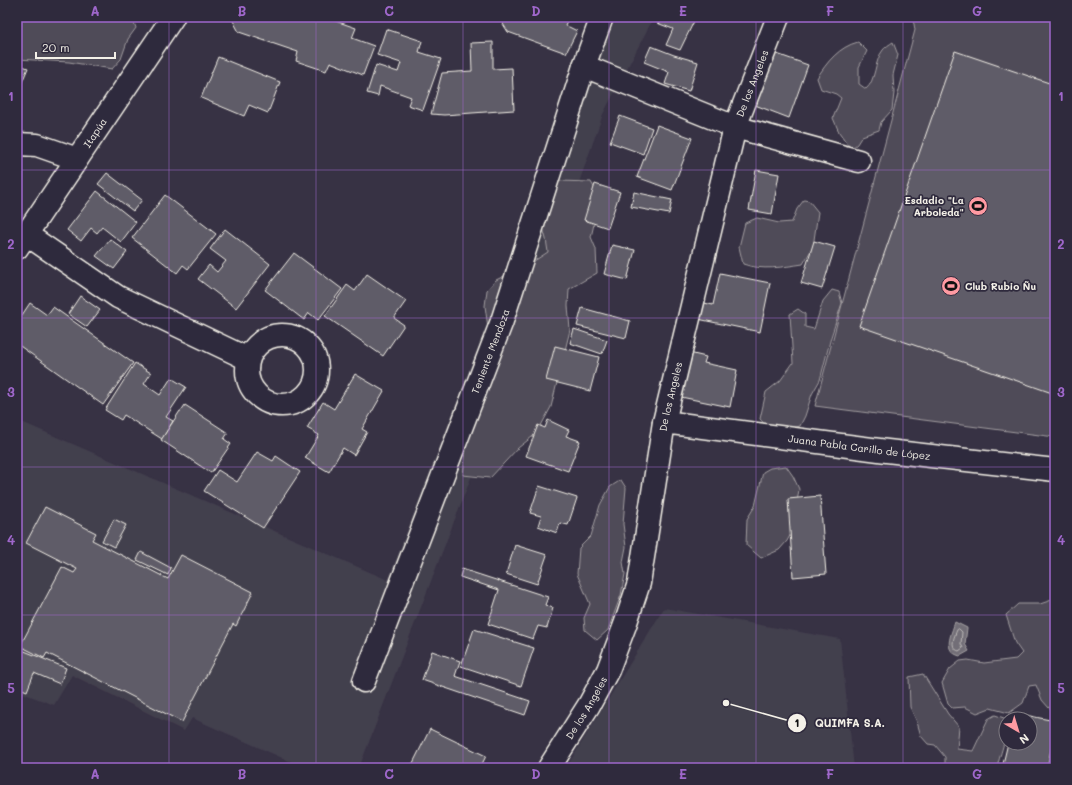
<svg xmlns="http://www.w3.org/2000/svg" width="1072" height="785" font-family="Mali,sans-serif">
  <rect width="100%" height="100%" fill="#373244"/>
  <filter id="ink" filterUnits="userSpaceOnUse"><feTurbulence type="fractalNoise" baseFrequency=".025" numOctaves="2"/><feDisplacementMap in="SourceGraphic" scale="8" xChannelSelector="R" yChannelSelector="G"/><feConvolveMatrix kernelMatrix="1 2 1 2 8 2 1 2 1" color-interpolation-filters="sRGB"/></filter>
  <g filter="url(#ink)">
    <g fill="#433f4e">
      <polygon points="608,17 654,17 603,114 522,345 359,768 305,768 192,718 184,731 72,675 54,705 17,691 17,420 388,580 486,326 565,98"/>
      <polygon points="664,608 840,639 854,768 566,768"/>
    </g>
    <g fill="#504b59" stroke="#a29ea0">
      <polygon points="17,17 132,17 136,28 128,39 121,59 112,69 69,62 17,59"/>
      <polygon points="911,17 1055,17 1055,437 815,406 915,30 914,24"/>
      <path d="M858 42 867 51 859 67V84L866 89C876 81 874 61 883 50 885 47 890 44 893 42L898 55 893 75 894 93 892 110 881 122 879 130 862 136 857 144 851 149 839 132 833 118 841 98 836 94 821 89 817 78C827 62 839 47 858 42Z"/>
      <polygon points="559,181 591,182 600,198 591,237 596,249 597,273 569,289 568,306 570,330 551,407 537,433 518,448 490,478 463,475 469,421 489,335 485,306 487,290 496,280 531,263 548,252 546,239 540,217"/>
      <path d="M804 200 809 201 818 212 813 247 803 264C783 267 762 271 743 264L739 247 745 223 757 218 779 223 792 222 797 209Z"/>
      <polygon points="832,290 839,292 842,303 831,337 820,380 812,394 805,416 800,426 785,430 769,429 760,419 766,392 780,381 793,363 790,314 798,309 805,314 805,327 814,329 823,301"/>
      <polygon points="786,466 793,476 799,489 793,530 787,541 779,550 761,558 746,545 747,519 755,506 763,472 770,468"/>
      <polygon points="621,480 626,488 623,524 626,547 623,562 625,574 621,595 608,630 597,640 585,630 584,618 590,604 577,574 579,548 591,536 600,505 610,487"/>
      <polygon points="1055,599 1055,707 1049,708 1042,700 1036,685 1029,686 1023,703 1009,713 990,708 977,713 965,707 952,708 948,704 942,683 950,669 960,661 968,660 984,663 1016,659 1022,653 1015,643 1006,615 1018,604 1040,604"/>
      <path d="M923 674 948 714 959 727 957 749 973 751 988 719 995 715 1004 718C1010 734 1000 752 997 768H945V757L935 745 928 744 921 736 917 722 910 707 909 677Z"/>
    </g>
    <path fill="#726e77" stroke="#a6a2a4" d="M955 622 967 628 965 644 969 651 960 656C942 651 951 635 955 622Z"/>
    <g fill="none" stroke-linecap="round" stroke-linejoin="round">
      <path stroke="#c0bdbb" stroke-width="1" d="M959 629 962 632 961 644 963 648 959 651C949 648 954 637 957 630Z"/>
    </g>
    <g fill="#5f5c67" stroke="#f4f1e8">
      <polygon points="231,17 309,17 318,20 319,17 324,17 356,28 352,38 374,46 363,75 330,62 326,71 296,61 298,52 239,32"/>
      <polygon points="504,17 569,17 565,25 577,31 566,53 508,32 503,24"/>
      <polygon points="660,17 696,17 680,50 666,45 673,29 657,23"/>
      <polygon points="386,29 422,41 419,52 441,59 423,110 408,105 411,97 380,86 378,96 367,93 376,65 398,72 401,63 377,55"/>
      <polygon points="493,42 493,69 512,68 514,110 444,115 431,114 442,73 472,71 471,43"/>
      <polygon points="651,46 674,55 698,62 689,91 665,84 669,72 644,62"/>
      <polygon points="955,51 1055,85 1055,394 859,326"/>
      <polygon points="774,53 808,65 789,118 755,105"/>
      <polygon points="218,57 280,82 268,113 249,105 244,116 201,98"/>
      <polygon points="17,64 28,68 19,89 17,88"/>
      <polygon points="620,116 652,128 643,154 610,142"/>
      <polygon points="657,125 692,138 672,190 637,177"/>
      <polygon points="756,170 779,174 772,214 749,210"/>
      <polygon points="107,173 142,200 133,211 98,184"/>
      <polygon points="595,184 620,192 608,228 584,220"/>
      <polygon points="97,191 136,222 121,242 102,227 97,233 91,228 81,241 67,230"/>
      <polygon points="634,192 672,200 669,214 631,207"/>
      <polygon points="165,195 216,234 188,269 183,265 177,273 132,238"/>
      <polygon points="225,229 270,264 236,308 198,279 209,265 217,272 226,261 210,249"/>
      <polygon points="110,239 127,252 114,269 96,256"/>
      <polygon points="814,241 835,247 822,289 801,283"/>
      <polygon points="612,245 635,250 627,280 604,274"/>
      <polygon points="294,253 342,289 318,320 309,313 304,320 265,290"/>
      <polygon points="720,273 770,283 760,332 693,318 696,301 713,305"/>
      <polygon points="367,274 406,301 394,318 404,325 383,356 325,316 347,285 355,291"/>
      <polygon points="80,296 100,310 87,327 68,314"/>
      <polygon points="30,303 47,315 53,307 133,363 103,405 17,344 17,314 18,312 22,315"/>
      <polygon points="582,308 630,321 626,338 577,326"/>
      <polygon points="574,329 607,340 602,354 570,343"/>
      <polygon points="555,346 599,357 590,391 546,380"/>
      <polygon points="685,352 706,357 704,363 737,370 730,407 676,396"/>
      <polygon points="135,363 151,373 144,384 160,395 171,378 186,387 166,417 173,421 162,439 124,415 121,420 105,410"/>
      <polygon points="355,374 384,391 362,429 367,432 354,455 343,448 329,472 305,458 319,435 307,428 323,402 334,409"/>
      <polygon points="185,405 228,433 224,439 231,444 211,473 161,440 180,411 181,411"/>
      <polygon points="548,420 569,430 566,436 580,441 568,471 526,456 538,425 545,428"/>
      <polygon points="257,452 273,461 276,456 300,472 263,528 204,491 218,470 237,482"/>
      <polygon points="539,486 577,498 568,525 560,523 557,533 538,526 541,516 530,513"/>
      <polygon points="820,496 826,574 793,577 788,499"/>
      <polygon points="45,507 96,533 92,540 168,579 181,555 253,592 236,626 233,624 182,722 47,653 44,658 20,646 62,567 74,573 77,569 26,543"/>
      <polygon points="114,519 126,525 114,547 102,541"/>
      <polygon points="515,545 547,555 537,584 506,574"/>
      <polygon points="141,552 171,568 168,575 137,560"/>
      <polygon points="462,569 548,597 545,605 553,608 547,628 538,626 533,639 488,624 499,590 460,577"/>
      <polygon points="474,629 534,648 521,686 461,666"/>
      <polygon points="17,648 66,668 60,684 34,673 27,691 17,687"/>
      <polygon points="432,651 460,661 455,676 530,701 525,715 422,680"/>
      <polygon points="1015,713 1055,721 1055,731 1047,768 1002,768 1008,743 1030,743 1030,719 1014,719"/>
      <polygon points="430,729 486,756 480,768 411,767"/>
    </g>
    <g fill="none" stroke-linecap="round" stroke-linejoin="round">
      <defs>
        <g id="minor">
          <polyline points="584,66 735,127 859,161"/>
          <polyline points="17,144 37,145 77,159"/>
          <polyline points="26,234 118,297 248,359"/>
          <circle cx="282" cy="370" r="35"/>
          <path id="s1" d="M664 422 887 451 1055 470"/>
          <path id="s2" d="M364 681 502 321 584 66 602 17"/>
          <path id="s3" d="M549 768 589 705 608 670 625 625 639 583 664 422 735 127 778 17"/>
        </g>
        <g id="tertiary">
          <path id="s4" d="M17 248 173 17"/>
        </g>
      </defs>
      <use href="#minor" stroke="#f4f1e8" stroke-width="25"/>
      <use href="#tertiary" stroke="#f4f1e8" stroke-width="25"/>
      <use href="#minor" stroke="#2f2a3d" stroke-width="22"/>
      <use href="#tertiary" stroke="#2f2a3d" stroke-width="22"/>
    </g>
  </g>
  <path fill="none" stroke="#9f67cb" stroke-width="1" stroke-opacity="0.55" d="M169 17V768M316 17V768M463 17V768M609 17V768M756 17V768M903 17V768M17 170H1055M17 318H1055M17 467H1055M17 615H1055"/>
  <defs>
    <symbol id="stadium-disc" viewBox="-11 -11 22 22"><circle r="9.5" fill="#ff9aa2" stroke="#2f2a3d"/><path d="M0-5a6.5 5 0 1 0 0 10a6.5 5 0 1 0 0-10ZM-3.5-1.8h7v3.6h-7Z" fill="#111"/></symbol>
  </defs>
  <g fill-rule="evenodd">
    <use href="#stadium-disc" x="967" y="195" width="22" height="22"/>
    <use href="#stadium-disc" x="940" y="275" width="22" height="22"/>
  </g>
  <g text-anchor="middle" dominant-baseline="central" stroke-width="3.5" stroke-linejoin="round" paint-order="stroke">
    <g font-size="10" fill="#f4f1e8" stroke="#2f2a3d">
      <text stroke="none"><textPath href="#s3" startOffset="720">De los Angeles</textPath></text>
      <text stroke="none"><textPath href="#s4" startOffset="139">Itapúa</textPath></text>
      <text stroke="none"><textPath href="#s2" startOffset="353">Teniente Mendoza</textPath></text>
      <text stroke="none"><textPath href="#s3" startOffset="396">De los Angeles</textPath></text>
      <text stroke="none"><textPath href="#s1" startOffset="197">Juana Pabla Carillo de López</textPath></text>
      <text stroke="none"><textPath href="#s3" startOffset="71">De los Angeles</textPath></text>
    </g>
    <g font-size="10" font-weight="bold" fill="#f4f1e8" stroke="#2f2a3d" text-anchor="end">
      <text x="964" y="200">Esdadio "La<tspan x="964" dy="12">Arboleda"</tspan></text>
      <text x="965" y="286" text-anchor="start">Club Rubio Ñu</text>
    </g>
  </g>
  <path fill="none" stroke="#f4f1e8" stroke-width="1.5" d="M726 703L797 723"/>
  <g fill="#f4f1e8" stroke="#2f2a3d" stroke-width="1.5">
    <circle cx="726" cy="703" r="4"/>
    <circle cx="797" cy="723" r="10"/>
  </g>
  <g font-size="12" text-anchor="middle" font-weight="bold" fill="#111">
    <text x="797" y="727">1</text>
  </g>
  <g font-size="11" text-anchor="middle" font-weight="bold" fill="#f4f1e8" stroke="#2f2a3d" stroke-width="3.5" stroke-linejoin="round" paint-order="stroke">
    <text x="850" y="727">QUIMFA S.A.</text>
  </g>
  <rect width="1072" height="785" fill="none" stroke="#2f2a3d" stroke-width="44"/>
  <g transform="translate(1018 731) rotate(142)"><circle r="19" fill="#2f2a3d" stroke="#7e7a81"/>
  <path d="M0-3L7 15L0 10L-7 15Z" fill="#ff9aa2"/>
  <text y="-6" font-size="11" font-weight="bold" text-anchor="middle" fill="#f4f1e8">N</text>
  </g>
  <path d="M36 52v6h79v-6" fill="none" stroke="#f4f1e8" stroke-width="2"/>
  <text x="42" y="52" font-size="12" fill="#f4f1e8" stroke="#2f2a3d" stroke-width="3" paint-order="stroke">20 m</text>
  <rect x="22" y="22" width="1028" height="741" fill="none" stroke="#9f67cb" stroke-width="1.5"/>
  <g font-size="13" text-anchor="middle" font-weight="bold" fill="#9f67cb">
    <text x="95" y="16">A</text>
    <text x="242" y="16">B</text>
    <text x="389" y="16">C</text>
    <text x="536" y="16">D</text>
    <text x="683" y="16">E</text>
    <text x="830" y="16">F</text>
    <text x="977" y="16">G</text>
    <text x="11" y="101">1</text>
    <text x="1061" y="101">1</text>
    <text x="11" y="249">2</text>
    <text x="1061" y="249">2</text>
    <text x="11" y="397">3</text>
    <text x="1061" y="397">3</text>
    <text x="11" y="545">4</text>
    <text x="1061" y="545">4</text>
    <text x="11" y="693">5</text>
    <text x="1061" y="693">5</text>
    <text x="95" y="779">A</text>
    <text x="242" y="779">B</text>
    <text x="389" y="779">C</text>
    <text x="536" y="779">D</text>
    <text x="683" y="779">E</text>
    <text x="830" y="779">F</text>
    <text x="977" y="779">G</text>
  </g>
</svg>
